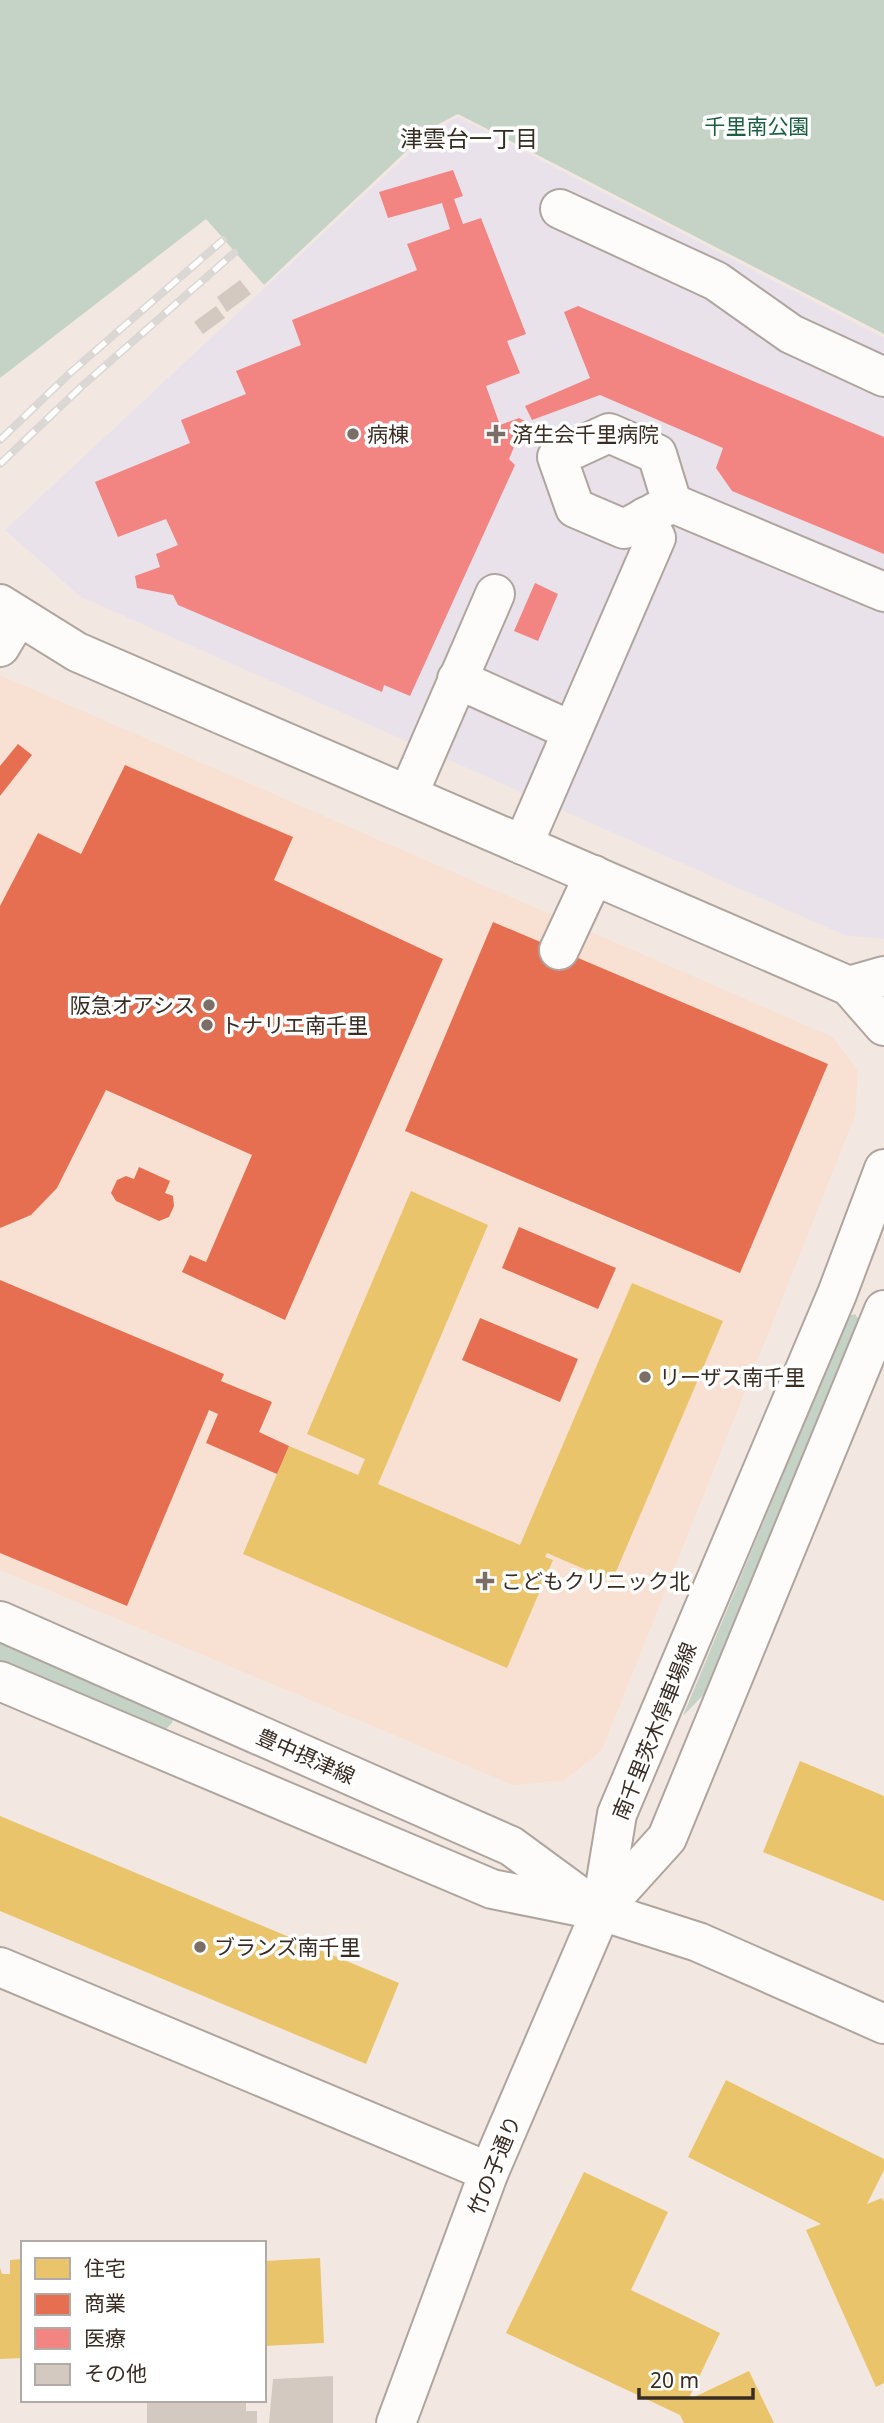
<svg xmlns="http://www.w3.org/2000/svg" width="884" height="2423" font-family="'Noto Sans','Noto Sans JP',sans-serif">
  <rect width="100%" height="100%" fill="#f3e8e1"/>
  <polygon fill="#f8e1d2" points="0,675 833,1037 858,1071 855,1116 602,1750 564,1781 513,1785 0,1570"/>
  <polygon fill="#e9e2eb" points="458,117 884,338 884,939 844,935 81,597 5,530 433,131"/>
  <g fill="#c4d3c5">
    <polygon points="0,0 884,0 884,334 458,114 431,128 264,285 206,219 0,378"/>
    <polygon points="855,1314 860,1321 710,1688 683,1716 849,1316"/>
    <polygon points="0,1641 173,1718 172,1723 166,1729 160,1728 0,1660"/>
  </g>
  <g fill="#e9c46a">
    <polygon points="411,1191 488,1225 378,1484 520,1545 632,1283 723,1321 612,1581 547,1553 545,1557 553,1560 507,1668 243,1554 289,1446 358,1475 365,1459 307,1434"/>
    <polygon points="800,1761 884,1796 884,1901 763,1852"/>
    <polygon points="0,1816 399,1983 366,2064 0,1911"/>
    <polygon points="726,2080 884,2159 884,2170 867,2204 882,2198 884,2202 884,2383 876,2387 806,2230 821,2224 688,2157"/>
    <polygon points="584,2172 668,2212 631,2290 720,2333 688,2400 749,2371 774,2423 684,2423 680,2415 506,2333"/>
    <polygon points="320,2258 324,2343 264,2346 264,2261"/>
    <polygon points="23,2259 23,2358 0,2359 0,2268 2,2274 10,2274 10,2260"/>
  </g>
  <g fill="#e76f51">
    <polygon points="18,744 32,755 0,796 0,766"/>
    <polygon points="125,765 293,837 274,880 443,959 285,1320 182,1272 190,1255 206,1262 252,1155 106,1090 57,1188 31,1215 0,1228 0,906 38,833 81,854"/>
    <polygon points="493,922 828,1064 740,1273 405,1131"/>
    <polygon points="139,1167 170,1181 165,1193 173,1196 174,1206 169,1217 159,1221 116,1201 111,1193 117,1180 126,1176 134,1179"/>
    <polygon points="519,1227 616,1268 598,1309 502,1268"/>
    <polygon points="0,1280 224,1374 221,1381 272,1402 259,1432 289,1446 277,1474 206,1443 218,1414 209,1410 127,1606 0,1553"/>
    <polygon points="480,1318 578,1359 560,1402 462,1360"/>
  </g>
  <g fill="#f28482">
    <polygon points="453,170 463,196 454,199 463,224 481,218 526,334 507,341 520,373 486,386 500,425 519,418 525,421 509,459 515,465 410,696 384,685 382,692 178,605 173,595 137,588 135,576 160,567 156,554 178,545 166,519 118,537 95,482 190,443 181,420 246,394 236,371 301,345 292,320 417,270 407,244 450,229 442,203 388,218 379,192"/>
    <polygon points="578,306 884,437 884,554 732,491 716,468 723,448 600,395 532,420 525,406 590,378 564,312"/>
    <polygon points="535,583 558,594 538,641 514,631"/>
  </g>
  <g fill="#d4c9c0">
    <polygon points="240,280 251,294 227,312 217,297"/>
    <polygon points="216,306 225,318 203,334 194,322"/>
    <polygon points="333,2376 333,2423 269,2423 273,2379"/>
    <polygon points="147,2400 246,2403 246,2411 257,2411 257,2423 147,2423"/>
  </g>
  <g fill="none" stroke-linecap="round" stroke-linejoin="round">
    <defs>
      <g id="minor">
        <polyline points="560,209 716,281 791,334 884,377"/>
        <polygon points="609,433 657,454 672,503 624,529 575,508 557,457"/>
        <polyline points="672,503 884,592"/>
        <polyline points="0,604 77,652 849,986 884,1026"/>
        <polyline points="0,647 18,617"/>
        <polyline points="457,679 572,731"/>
        <polyline points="408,795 495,594"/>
        <polyline points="523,845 656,538 645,517"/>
        <polyline points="559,950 594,875"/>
        <polyline points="849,986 884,976"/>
        <polyline points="0,1967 489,2172"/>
        <polyline points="396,2423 489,2172 601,1911"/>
      </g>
      <g id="major">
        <polyline points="0,1621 511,1846 590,1904"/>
        <polyline points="0,1681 492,1889 601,1911 698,1942 884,2024"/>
        <polyline points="601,1911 617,1814 837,1294 884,1169"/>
        <polyline points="601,1911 667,1838 884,1310"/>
      </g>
    </defs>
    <use href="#minor" stroke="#b0a59e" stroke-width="42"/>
    <use href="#major" stroke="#b0a59e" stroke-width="42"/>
    <use href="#minor" stroke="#fdfcfa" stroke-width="38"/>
    <use href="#major" stroke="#fdfcfa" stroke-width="38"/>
    <defs>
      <g id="rail">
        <polyline points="0,440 70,373 223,240"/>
        <polyline points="0,464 82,386 234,253"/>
      </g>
    </defs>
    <use href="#rail" stroke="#dad7d5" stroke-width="8"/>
    <use href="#rail" stroke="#fff" stroke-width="5" stroke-dasharray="16" stroke-linecap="butt"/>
  </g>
  <g fill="#7a6e66" stroke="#fff" stroke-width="2.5">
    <circle cx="353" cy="434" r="7"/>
    <path d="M492.5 423.5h7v7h7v7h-7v7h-7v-7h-7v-7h7z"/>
    <circle cx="209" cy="1005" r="7"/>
    <circle cx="207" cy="1025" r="7"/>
    <circle cx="645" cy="1377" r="7"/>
    <path d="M481.5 1570.5h7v7h7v7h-7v7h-7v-7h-7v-7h7z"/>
    <circle cx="200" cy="1947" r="7"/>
  </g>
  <g text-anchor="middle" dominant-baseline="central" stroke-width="7" stroke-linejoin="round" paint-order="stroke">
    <g font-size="21" fill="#1c5e40" stroke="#fff">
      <text x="757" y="126">千里南公園</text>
    </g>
    <g font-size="21" fill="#392c23" stroke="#fff" text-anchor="start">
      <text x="367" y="434">病棟</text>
      <text x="512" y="434">済生会千里病院</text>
      <text x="195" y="1005" text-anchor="end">阪急オアシス</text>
      <text x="221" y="1025">トナリエ南千里</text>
      <text x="659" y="1377">リーザス南千里</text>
      <text x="501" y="1581">こどもクリニック北</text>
      <text x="214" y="1947">ブランズ南千里</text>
    </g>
    <g font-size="21" fill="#392c23" stroke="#fff">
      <text transform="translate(654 1731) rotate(-68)">南千里茨木停車場線</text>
      <text transform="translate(306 1756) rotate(24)">豊中摂津線</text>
      <text transform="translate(494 2165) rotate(-68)">竹の子通り</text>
    </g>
    <g font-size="23" fill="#392c23" stroke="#fff">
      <text x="469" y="138">津雲台一丁目</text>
    </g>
  </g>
  <rect x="21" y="2241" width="245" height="161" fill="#ffffff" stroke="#b0aba7" stroke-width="2"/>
  <rect x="35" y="2258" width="35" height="21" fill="#e9c46a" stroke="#b0aba7" stroke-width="2"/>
  <text x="84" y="2276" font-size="21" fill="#392c23">住宅</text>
  <rect x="35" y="2294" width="35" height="21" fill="#e76f51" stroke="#b0aba7" stroke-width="2"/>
  <text x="84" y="2311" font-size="21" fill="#392c23">商業</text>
  <rect x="35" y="2328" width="35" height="21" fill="#f28482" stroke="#b0aba7" stroke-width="2"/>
  <text x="84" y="2346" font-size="21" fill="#392c23">医療</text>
  <rect x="35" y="2364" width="35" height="21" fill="#d4c9c0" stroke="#b0aba7" stroke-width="2"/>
  <text x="84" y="2381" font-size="21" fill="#392c23">その他</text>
  <path d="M639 2388v10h114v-10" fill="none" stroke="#392c23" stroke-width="3.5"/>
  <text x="650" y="2388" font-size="21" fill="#392c23" stroke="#ffffff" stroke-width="5" paint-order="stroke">20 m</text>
</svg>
